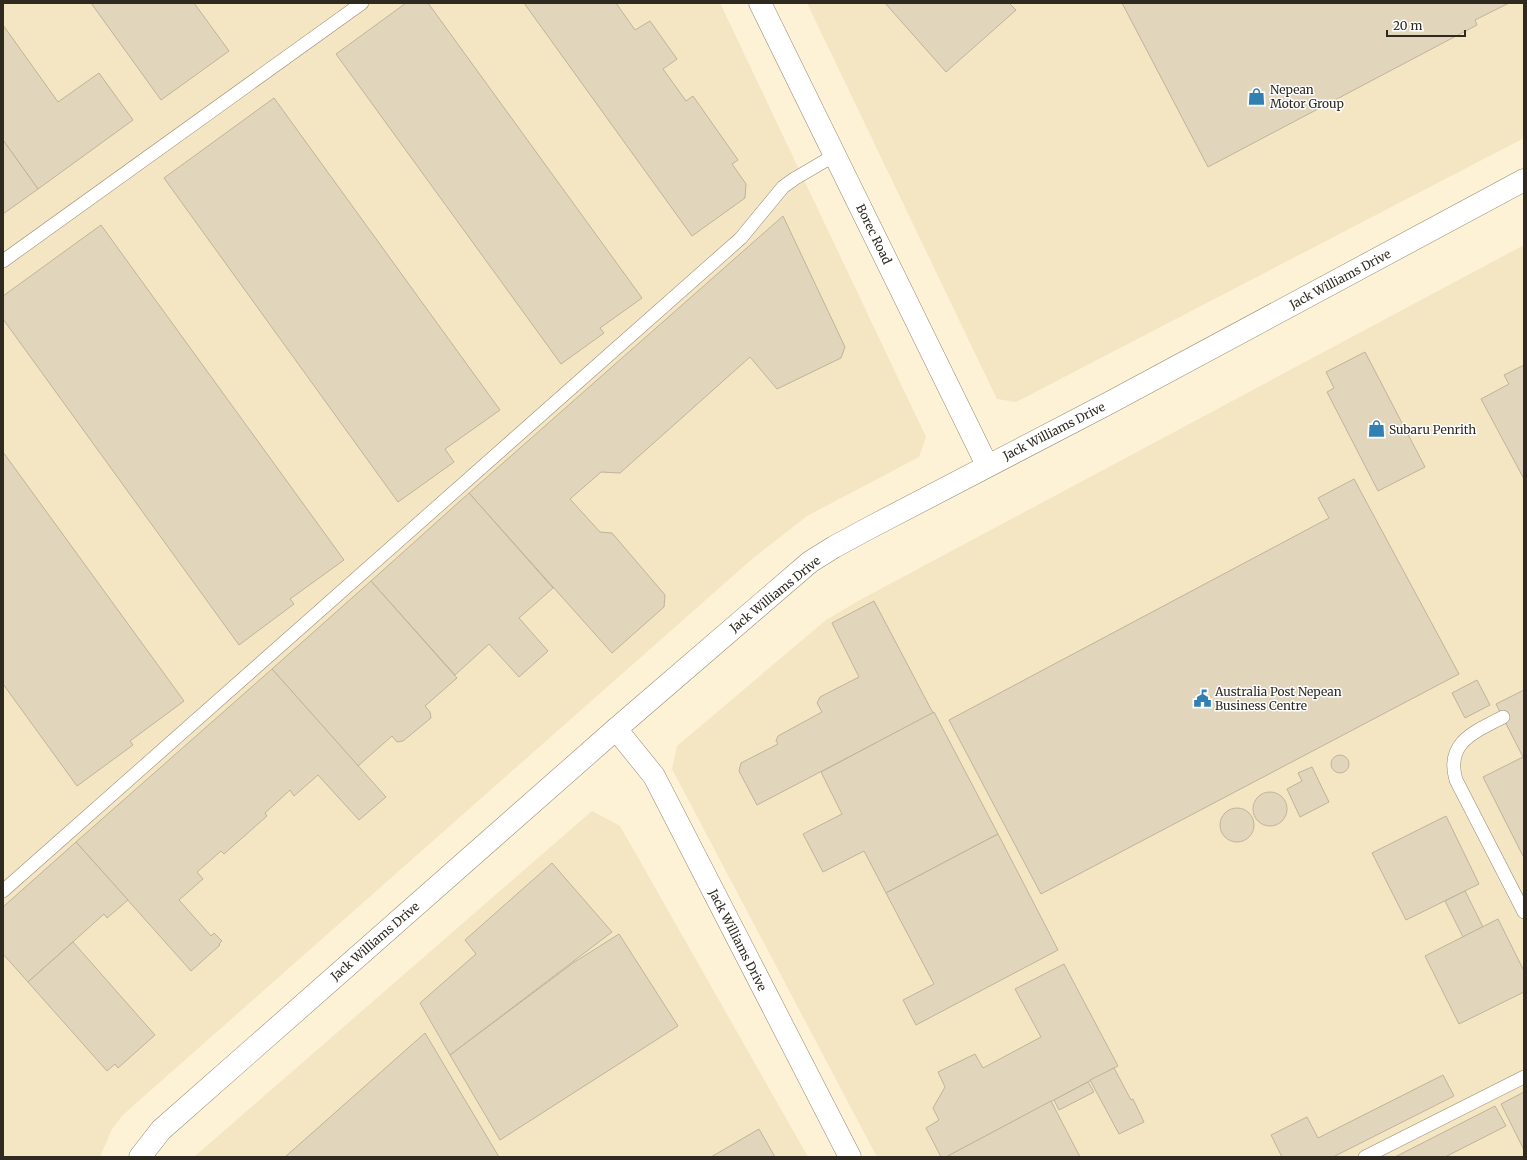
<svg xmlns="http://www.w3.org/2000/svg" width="1527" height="1160" font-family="Merriweather,serif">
  <rect width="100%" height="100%" fill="#fdf1d6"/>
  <g fill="#f4e5c3">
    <polygon points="3,3 720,3 926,437 919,457 807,516 752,559 134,1105 122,1116 112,1129 100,1157 3,1157"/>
    <polygon points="807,3 1524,3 1524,138 1016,402 997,399"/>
    <polygon points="1524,245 1524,1157 877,1157 672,769 677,746 826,620 860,600"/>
    <polygon points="592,811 620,826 808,1157 194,1157"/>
  </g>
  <g fill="#e1d6bb" stroke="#bfb49a">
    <polygon points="91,3 194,3 229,51 161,100"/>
    <polygon points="406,3 428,3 642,298 600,328 604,333 561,364 336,54"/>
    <polygon points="524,3 616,3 635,30 650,21 677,59 663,69 686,101 693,96 738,160 732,164 746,184 745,198 692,236"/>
    <polygon points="885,3 1009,3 1016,10 946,72"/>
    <polygon points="1122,3 1509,3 1475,20 1477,25 1208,167"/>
    <polygon points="3,25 58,102 99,73 133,120 38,189 3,140"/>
    <polygon points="274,98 500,410 445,449 454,462 398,502 164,178"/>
    <polygon points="3,140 38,189 3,214"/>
    <polygon points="783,216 845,347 841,358 777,389 750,357 620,473 601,472 570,499 600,532 612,533 665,595 664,607 612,653 469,493"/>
    <polygon points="101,225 344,560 290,599 294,604 239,645 3,319 3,296"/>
    <polygon points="1365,352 1425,467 1378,491 1327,392 1334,388 1326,372"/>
    <polygon points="1524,365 1524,479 1481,399 1509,384 1504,375"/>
    <polygon points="3,452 184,701 130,741 133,745 77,786 3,684"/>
    <polygon points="1354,479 1459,674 1041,894 949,720 1329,518 1318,498"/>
    <polygon points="469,493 553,588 519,618 548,651 519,677 489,644 455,675 371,581"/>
    <polygon points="371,581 457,678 425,706 430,712 431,718 403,741 397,742 392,736 358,766 272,669"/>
    <polygon points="874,601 933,713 757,805 739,771 741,763 778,744 776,741 778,736 822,712 817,703 820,697 859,677 832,623"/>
    <polygon points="272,669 386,797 359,820 318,775 294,796 290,790 265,813 267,816 224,854 221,851 197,872 203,879 179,900 211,936 214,933 222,941 219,944 220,945 191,971 76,842"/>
    <polygon points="1477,680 1490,705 1465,718 1452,693"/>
    <polygon points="1524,690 1524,757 1523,757 1496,704"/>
    <polygon points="934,712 998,834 886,893 864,851 823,872 803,834 842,814 821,772"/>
    <circle cx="1340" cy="764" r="9"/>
    <polygon points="1523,757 1524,757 1524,858 1483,777"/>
    <polygon points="1312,767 1329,802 1300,817 1287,789 1302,781 1298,773"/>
    <circle cx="1270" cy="809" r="17"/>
    <circle cx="1237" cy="825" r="17"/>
    <polygon points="1446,816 1479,884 1406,920 1372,853"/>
    <polygon points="998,834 1058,950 916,1025 903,1000 934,984 886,893"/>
    <polygon points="76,842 128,900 107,918 104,914 28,982 3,954 3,907"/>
    <polygon points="552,863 612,932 450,1055 420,1003 476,954 465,940"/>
    <polygon points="1465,891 1483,927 1463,937 1445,901"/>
    <polygon points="1498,919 1524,971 1524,992 1459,1024 1425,956"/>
    <polygon points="619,934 678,1026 500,1140 450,1055 573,963"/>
    <polygon points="73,942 155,1035 118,1068 115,1064 107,1071 28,982"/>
    <polygon points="1064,964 1118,1066 946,1157 941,1157 926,1128 939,1120 933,1108 945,1087 938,1072 975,1054 983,1068 1041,1037 1015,989"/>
    <polygon points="425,1033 499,1157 285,1157"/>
    <polygon points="1114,1068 1131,1100 1133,1099 1144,1122 1119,1134 1090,1080"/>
    <polygon points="1443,1075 1454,1096 1333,1157 1282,1157 1271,1135 1307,1117 1318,1138"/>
    <polygon points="1088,1082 1094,1092 1059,1110 1054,1100"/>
    <polygon points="1524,1092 1524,1150 1501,1104"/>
    <polygon points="1051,1101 1080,1157 946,1157"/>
    <polygon points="1495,1106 1506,1126 1445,1157 1395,1157"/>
    <polygon points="759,1129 775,1157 711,1157"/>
  </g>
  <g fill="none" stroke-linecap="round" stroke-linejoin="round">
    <defs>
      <g id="lane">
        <polyline points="3,261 362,3"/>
        <path d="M1503 717C1475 732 1445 742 1456 780L1524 912"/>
        <polyline points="3,891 741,238 783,187 794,179 835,155"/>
        <polyline points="1365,1157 1524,1077"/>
      </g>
      <g id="street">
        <polyline points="760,3 987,465"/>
        <polyline points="616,729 654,776 850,1157"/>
        <polyline points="140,1157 161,1130 616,729 810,562 834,547 871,527 1109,403 1524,180"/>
      </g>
    </defs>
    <use href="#lane" stroke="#948970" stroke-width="14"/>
    <use href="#street" stroke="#948970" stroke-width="23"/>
    <use href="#lane" stroke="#fff" stroke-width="13"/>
    <use href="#street" stroke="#fff" stroke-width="22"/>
  </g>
  <defs>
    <symbol id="shop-bare" viewBox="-9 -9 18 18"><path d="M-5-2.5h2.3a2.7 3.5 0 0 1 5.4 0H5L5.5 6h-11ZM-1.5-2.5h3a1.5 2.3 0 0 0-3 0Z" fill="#3280b2" stroke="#fff" stroke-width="2.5" paint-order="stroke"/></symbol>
    <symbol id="civic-bare" viewBox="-9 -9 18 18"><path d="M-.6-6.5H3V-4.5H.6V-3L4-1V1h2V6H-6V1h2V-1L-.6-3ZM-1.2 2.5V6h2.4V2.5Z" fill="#3280b2" stroke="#fff" stroke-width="2.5" paint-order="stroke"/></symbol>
  </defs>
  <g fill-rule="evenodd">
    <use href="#shop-bare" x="1244" y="84" width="25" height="25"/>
    <use href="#shop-bare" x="1364" y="416" width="25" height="25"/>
    <use href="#civic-bare" x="1190" y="686" width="25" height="25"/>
  </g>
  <g text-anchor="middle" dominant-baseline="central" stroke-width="3" stroke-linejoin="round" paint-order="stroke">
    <g font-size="12" fill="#2e2a20" stroke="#fff" text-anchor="start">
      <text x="1270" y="89">Nepean<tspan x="1270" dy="14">Motor Group</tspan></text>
      <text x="1389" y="429">Subaru Penrith</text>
      <text x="1215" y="691">Australia Post Nepean<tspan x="1215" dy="14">Business Centre</tspan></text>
    </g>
    <g font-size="12" fill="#2e2a20" stroke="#fff">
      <text transform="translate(874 234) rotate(64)">Borec Road</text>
      <text transform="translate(1340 279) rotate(-28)">Jack Williams Drive</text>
      <text transform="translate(1054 431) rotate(-27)">Jack Williams Drive</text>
      <text transform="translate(775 594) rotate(-39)">Jack Williams Drive</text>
      <text transform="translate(738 940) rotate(63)">Jack Williams Drive</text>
      <text transform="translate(375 941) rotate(-41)">Jack Williams Drive</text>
    </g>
  </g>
  <rect width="1527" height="1160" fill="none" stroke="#2e2a20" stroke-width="8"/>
  <path d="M1387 30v6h78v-6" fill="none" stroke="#2e2a20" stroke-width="2"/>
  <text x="1393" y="30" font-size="12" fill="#2e2a20" stroke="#ffffff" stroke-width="3" paint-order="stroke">20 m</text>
</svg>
